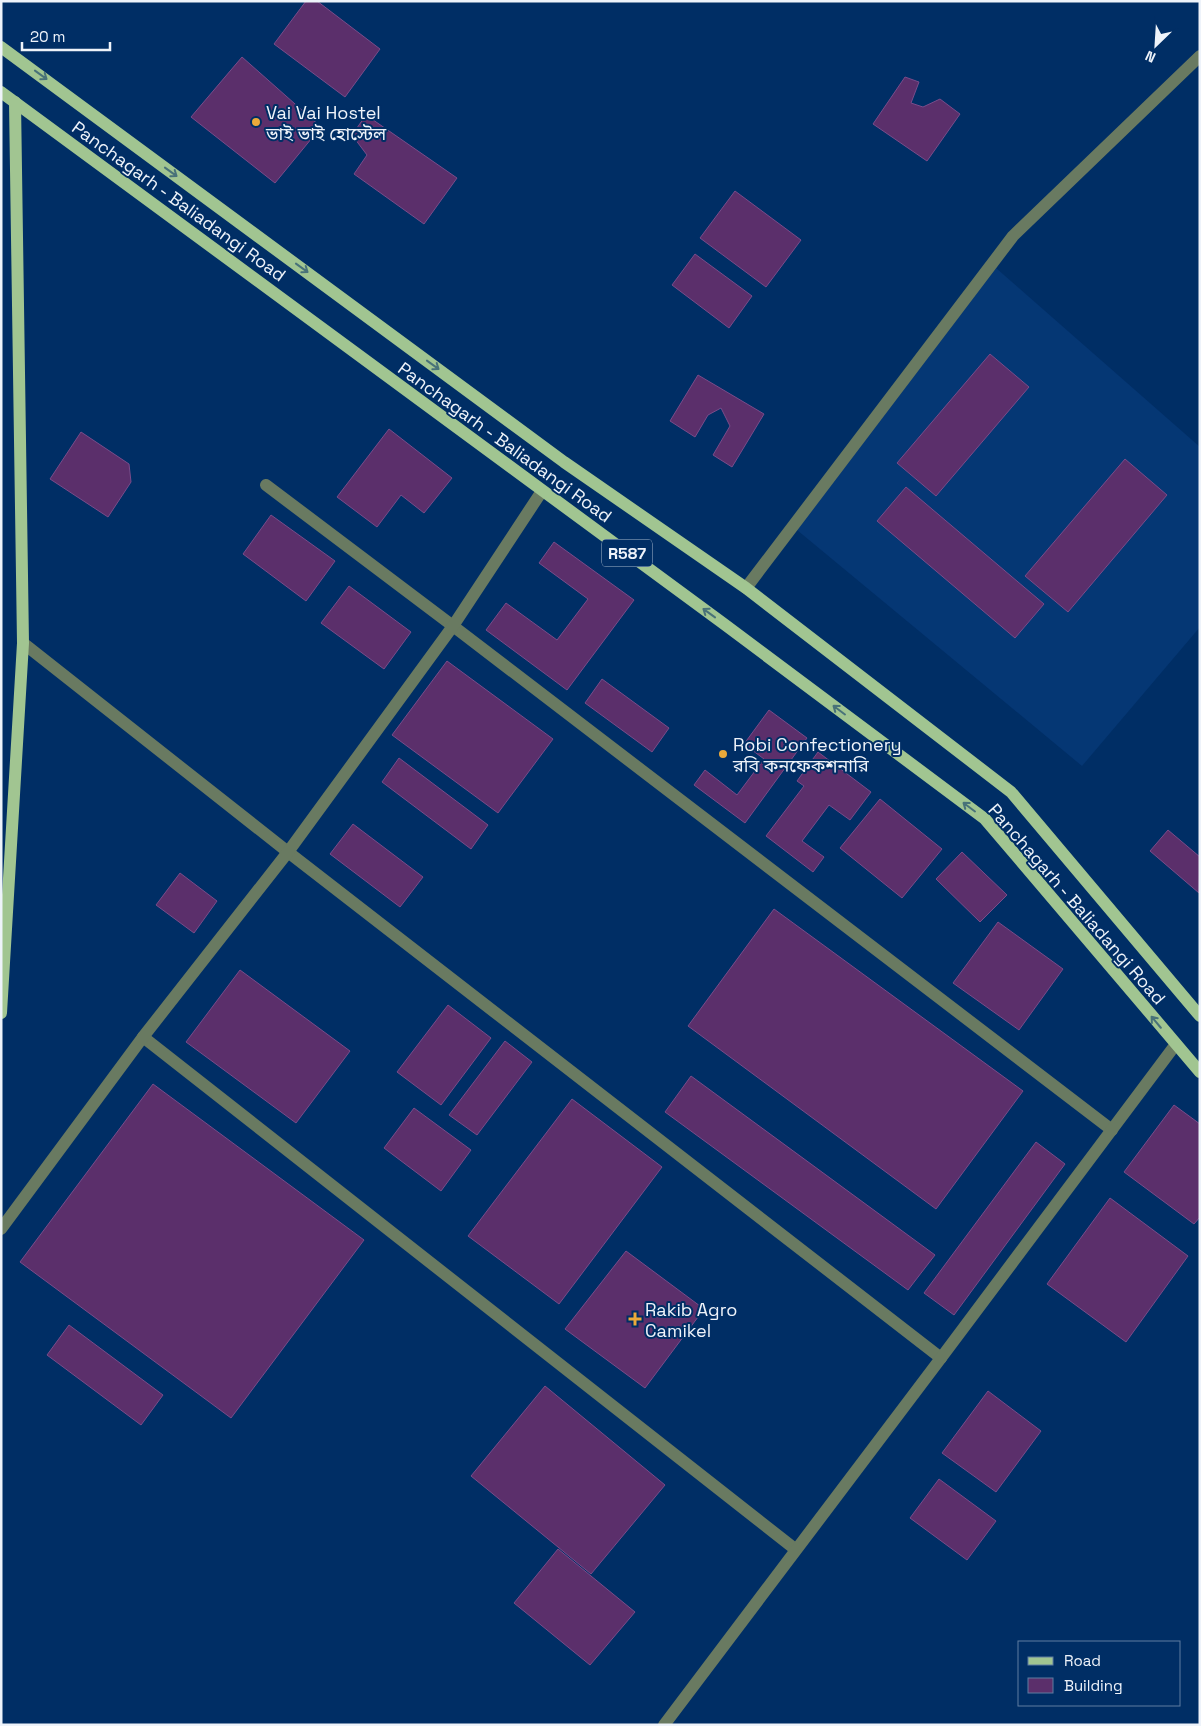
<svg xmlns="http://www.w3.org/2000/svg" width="1201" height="1726" font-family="'Space Grotesk','Noto Sans Bengali',sans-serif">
  <rect width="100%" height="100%" fill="#002e65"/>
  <polygon fill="#053774" points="996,268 1200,447 1200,627 1082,766 797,530"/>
  <g fill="#5b2f6b" stroke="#794c8a">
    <polygon points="306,1 317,1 380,49 345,97 274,44"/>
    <polygon points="242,57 321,127 275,183 191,117"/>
    <polygon points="905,77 919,82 911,103 923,107 940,99 960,114 927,161 873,124"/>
    <polygon points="366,115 457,178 424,224 354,174 367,155 352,135"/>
    <polygon points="735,191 801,240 766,287 700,238"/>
    <polygon points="695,254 752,296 729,328 672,285"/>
    <polygon points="990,354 1029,387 936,496 897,463"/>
    <polygon points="698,375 764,414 732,467 713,455 730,426 721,408 708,415 695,437 670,421"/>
    <polygon points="389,429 452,478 424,513 401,495 377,527 337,497"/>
    <polygon points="81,432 129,464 131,482 108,517 50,479"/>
    <polygon points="1125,459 1167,495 1068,612 1025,576"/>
    <polygon points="906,487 1044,604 1015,638 877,521"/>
    <polygon points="271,515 335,561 306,601 243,554"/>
    <polygon points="554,542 634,600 567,690 486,630 506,603 557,640 588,599 539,563"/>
    <polygon points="349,586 411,632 384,669 321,623"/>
    <polygon points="447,661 553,739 498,813 392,735"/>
    <polygon points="602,679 669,728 652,752 585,703"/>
    <polygon points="769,710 807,738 745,823 694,785 705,770 737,795 764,759 744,744"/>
    <polygon points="818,752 871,792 850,820 829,805 802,841 824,857 813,872 766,836 804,786 797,781"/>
    <polygon points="399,758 488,825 471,849 382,782"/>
    <polygon points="880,799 942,849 902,898 840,848"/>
    <polygon points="353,824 423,877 400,907 330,854"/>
    <polygon points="1168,830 1200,857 1199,893 1150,851"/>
    <polygon points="962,852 1007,895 980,922 936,879"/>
    <polygon points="180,873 217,901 194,933 156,905"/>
    <polygon points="774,909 1023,1091 936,1209 688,1026"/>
    <polygon points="998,922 1063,969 1019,1030 953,983"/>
    <polygon points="240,970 350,1051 296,1123 186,1042"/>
    <polygon points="448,1005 491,1038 441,1105 397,1072"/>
    <polygon points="505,1041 532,1062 477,1135 449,1115"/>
    <polygon points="691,1076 935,1255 908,1290 665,1112"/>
    <polygon points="153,1084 364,1240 231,1418 20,1262"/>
    <polygon points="572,1099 662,1167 559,1304 468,1236"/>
    <polygon points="1174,1105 1200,1124 1200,1217 1194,1224 1124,1172"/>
    <polygon points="414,1108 471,1150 441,1191 384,1148"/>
    <polygon points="1036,1142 1065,1164 954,1315 924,1293"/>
    <polygon points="1110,1198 1188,1256 1126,1342 1047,1284"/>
    <polygon points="626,1251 704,1309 645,1388 565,1329"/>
    <polygon points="69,1325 163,1395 141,1425 47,1355"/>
    <polygon points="545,1386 665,1485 591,1574 471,1476"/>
    <polygon points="988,1391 1041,1431 996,1492 942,1453"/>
    <polygon points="939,1479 996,1521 967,1560 910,1518"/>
    <polygon points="558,1549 635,1612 590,1665 514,1603"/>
  </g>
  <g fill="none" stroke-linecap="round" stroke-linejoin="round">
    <g stroke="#697a61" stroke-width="12">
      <polyline points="266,485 453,626 1112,1130"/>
      <polyline points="746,588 1013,236 1200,56"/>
      <polyline points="23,643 288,852 941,1358"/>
      <polyline points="143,1037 795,1549"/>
      <polyline points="1,1229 143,1037 288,852 453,626 542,491"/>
      <polyline points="664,1725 941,1358 1176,1044"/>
    </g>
    <g stroke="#a1c591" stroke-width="12">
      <polyline points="1,47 564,462 746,588 1011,792 1200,1016"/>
      <polyline points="1,92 724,624 985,819 1200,1072"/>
      <polyline points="1,1013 23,643 15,102"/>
    </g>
  </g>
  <defs><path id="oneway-shaft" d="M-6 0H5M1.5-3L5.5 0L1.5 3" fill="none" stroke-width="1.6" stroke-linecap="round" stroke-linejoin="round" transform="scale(1.25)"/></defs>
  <g stroke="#487279">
    <use href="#oneway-shaft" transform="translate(41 75) rotate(36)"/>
    <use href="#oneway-shaft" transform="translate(171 172) rotate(36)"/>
    <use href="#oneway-shaft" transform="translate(302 268) rotate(36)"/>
    <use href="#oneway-shaft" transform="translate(433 365) rotate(36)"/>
    <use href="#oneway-shaft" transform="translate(709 613) rotate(-144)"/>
    <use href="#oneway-shaft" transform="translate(839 710) rotate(-143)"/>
    <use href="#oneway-shaft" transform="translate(969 807) rotate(-143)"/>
    <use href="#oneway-shaft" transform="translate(1156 1022) rotate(-130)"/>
  </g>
  <g fill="#eba93a" stroke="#002e65" stroke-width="2">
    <circle cx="256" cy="122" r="5"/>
    <circle cx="723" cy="754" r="5"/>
    <path d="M632.5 1311.5h5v5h5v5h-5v5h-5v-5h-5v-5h5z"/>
  </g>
  <g text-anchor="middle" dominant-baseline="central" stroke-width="4" stroke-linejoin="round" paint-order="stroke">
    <rect fill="#002e65" stroke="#a7b8cd" stroke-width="1" x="602" y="539.5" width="50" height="27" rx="4"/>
    <g font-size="16" font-weight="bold" fill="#eef3fa">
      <text x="627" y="553">R587</text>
    </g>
    <g font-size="18" fill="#eef3fa" stroke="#002e65" text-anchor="start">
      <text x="266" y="112">Vai Vai Hostel<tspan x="266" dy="21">ভাই ভাই হোস্টেল</tspan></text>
      <text x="733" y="744">Robi Confectionery<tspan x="733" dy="21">রবি কনফেকশনারি</tspan></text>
      <text x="645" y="1309">Rakib Agro<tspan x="645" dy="21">Camikel</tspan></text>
    </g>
    <g font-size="18" fill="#eef3fa" stroke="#002e65">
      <text transform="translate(179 201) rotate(36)">Panchagarh - Baliadangi Road</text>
      <text transform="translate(505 442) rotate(36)">Panchagarh - Baliadangi Road</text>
      <text transform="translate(1077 904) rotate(49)">Panchagarh - Baliadangi Road</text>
    </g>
  </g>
  <rect width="1201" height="1726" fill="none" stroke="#eef3fa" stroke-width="5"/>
  <rect x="1018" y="1641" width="162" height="65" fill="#002e65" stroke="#5f7da1"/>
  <rect x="1028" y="1657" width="25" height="8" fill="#a1c591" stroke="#5f7da1"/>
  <text x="1064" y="1666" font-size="15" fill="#eef3fa">Road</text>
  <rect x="1028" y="1678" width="25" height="15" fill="#5b2f6b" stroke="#5f7da1"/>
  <text x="1064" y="1691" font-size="15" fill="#eef3fa">Building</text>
  <g transform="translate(1156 45) rotate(205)" stroke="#002e65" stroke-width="4" paint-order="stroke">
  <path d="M0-4L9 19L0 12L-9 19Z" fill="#eef3fa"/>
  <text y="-8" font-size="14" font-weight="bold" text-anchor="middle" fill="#eef3fa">N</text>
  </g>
  <path d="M22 42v8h88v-8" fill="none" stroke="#eef3fa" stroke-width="2.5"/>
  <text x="30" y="42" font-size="15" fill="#eef3fa" stroke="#002e65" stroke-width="4" paint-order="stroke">20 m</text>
</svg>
